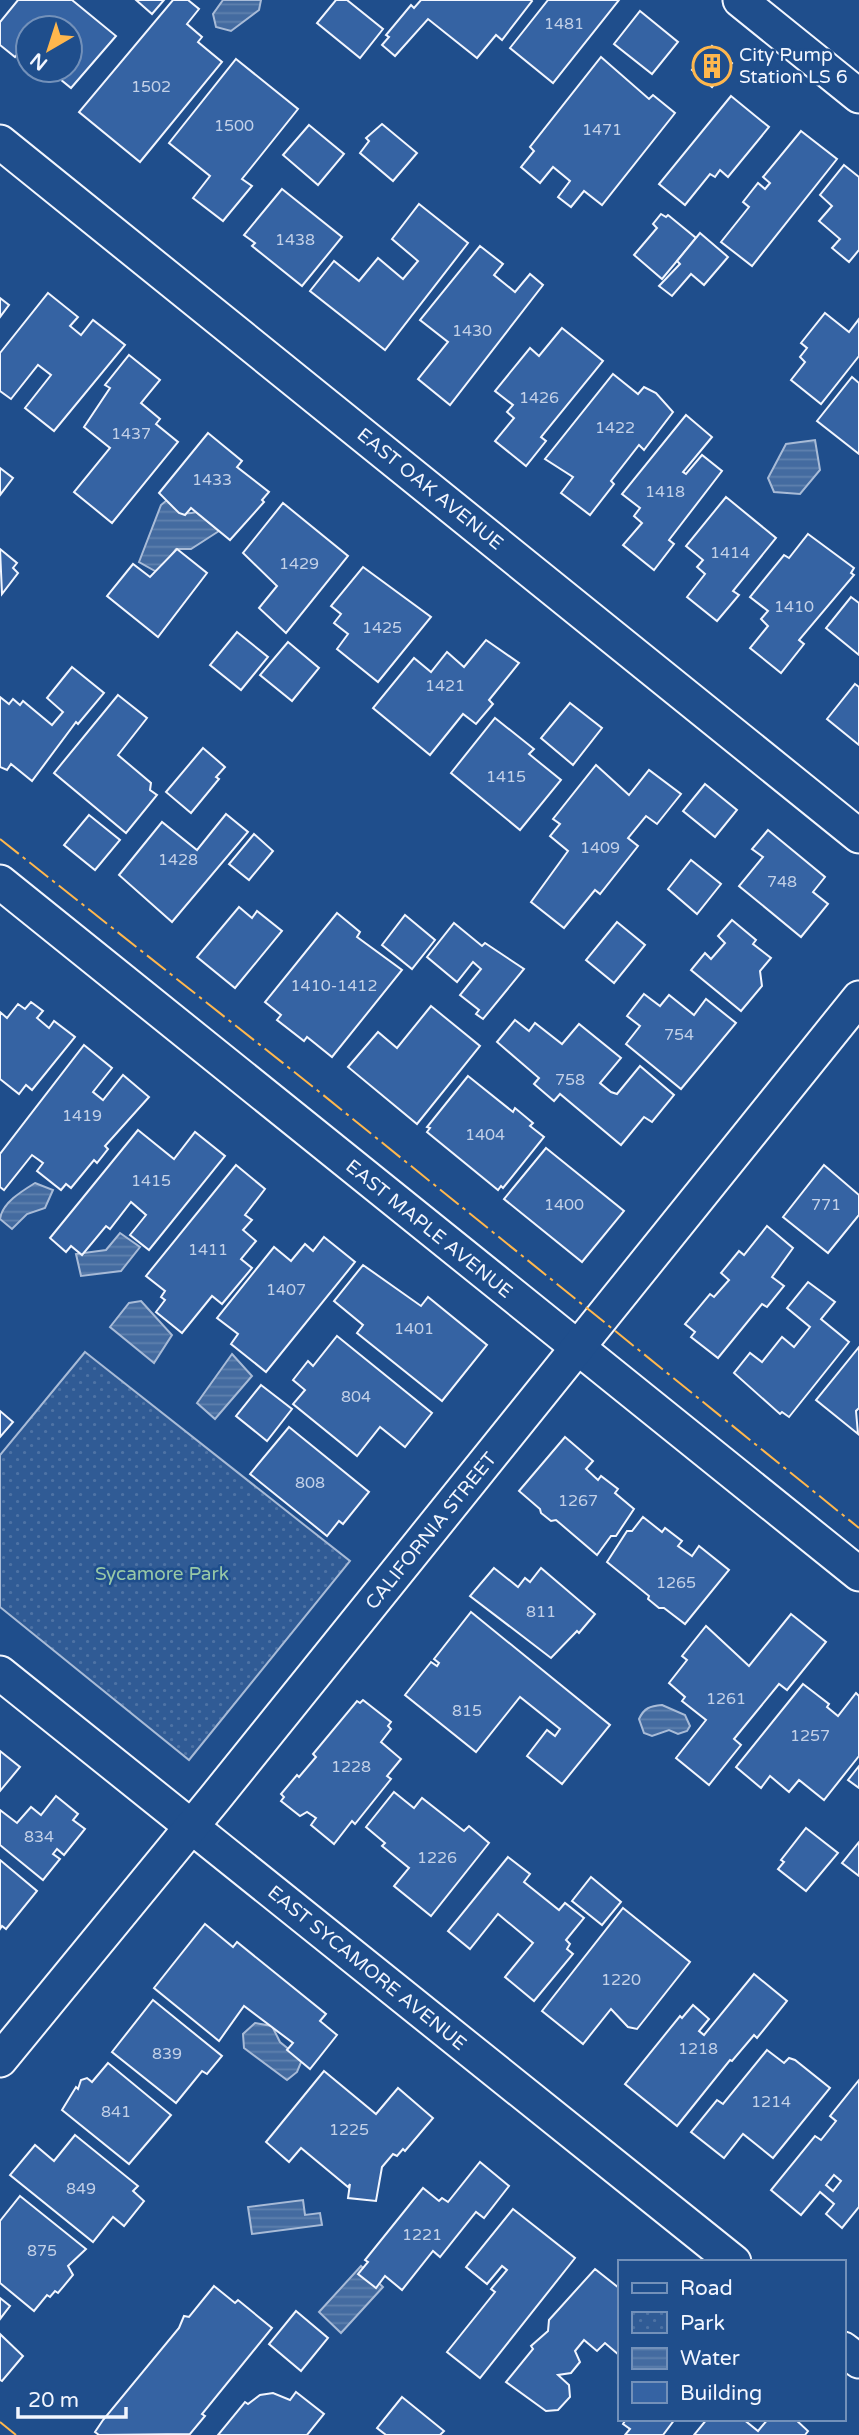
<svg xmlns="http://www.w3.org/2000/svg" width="859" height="2435" font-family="'Varela Round',sans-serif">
  <defs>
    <pattern id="park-dots" width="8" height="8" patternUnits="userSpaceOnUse" patternTransform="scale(1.75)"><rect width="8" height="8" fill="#305b95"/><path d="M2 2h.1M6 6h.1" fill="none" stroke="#4e73a5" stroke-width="1.8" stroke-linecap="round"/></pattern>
    <pattern id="water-rules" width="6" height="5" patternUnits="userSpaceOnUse" patternTransform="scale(1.75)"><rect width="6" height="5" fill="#446ba0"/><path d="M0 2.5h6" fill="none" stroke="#5f81ae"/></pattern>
  </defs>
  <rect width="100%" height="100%" fill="#1f4e8c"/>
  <polygon fill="url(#park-dots)" stroke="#a8bbd7" stroke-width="2" points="85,1352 350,1561 189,1760 0,1607 0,1455"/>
  <g fill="url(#water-rules)" stroke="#a8bbd7" stroke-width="2">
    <polygon points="223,0 261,0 259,10 231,31 216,27 213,14"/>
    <polygon points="815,440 820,470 800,494 774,492 768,478 786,444"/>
    <path d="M167 500C177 510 181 516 196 512L219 531 191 549H176L160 570 155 571 139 562 161 505Z"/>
    <path d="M35 1183 53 1190 45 1208 27 1214 12 1229 0 1219C2 1203 22 1191 35 1183Z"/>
    <polygon points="120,1233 140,1247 121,1271 81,1276 76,1254 106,1250"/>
    <polygon points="141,1301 172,1335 154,1363 110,1327 129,1303"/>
    <polygon points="232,1354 252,1376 215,1419 197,1403"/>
    <path d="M662 1705 685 1715 690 1726 687 1731 678 1734 669 1730 652 1736 644 1733 639 1719C644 1708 650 1706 662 1705Z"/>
    <polygon points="255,2023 272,2026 280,2042 302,2060 297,2072 287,2080 244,2048 243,2034"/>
    <polygon points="303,2200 305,2215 320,2213 322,2225 252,2234 248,2207"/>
    <polygon points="361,2266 383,2287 341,2333 319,2312"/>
  </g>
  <g fill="#3563a3" stroke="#f2f6ff" stroke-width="2" fill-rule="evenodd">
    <polygon points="18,0 72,0 116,36 71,88 49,70 70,70 70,28 28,28 28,53 22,48 15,57 0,45 0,22"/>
    <polygon points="136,0 164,0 152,14"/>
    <polygon points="173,0 188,0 199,9 187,24 202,37 198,42 222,62 140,162 79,112"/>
    <polygon points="336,0 347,0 383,29 360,58 317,23"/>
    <polygon points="421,0 531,0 532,1 502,40 496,35 477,58 428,19 395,56 382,45 389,37 386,35 411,5 414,8"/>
    <polygon points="548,0 619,0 553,83 510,48"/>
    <polygon points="640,11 678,42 652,74 614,44"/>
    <polygon points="712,46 732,63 712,87 692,70"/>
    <polygon points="601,57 649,99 653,95 675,113 602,205 584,191 571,207 558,197 570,181 553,167 540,183 521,167 534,151 530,147"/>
    <polygon points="236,59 298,109 242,179 252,186 223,221 193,198 210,176 169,143"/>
    <polygon points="731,96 769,127 728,177 720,170 715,177 710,174 685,205 659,184"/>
    <polygon points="382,124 417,153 393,181 360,153 369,141 366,138"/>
    <polygon points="309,125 344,154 318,185 283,155"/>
    <polygon points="801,131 837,159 752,266 721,242 749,207 743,202 758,183 765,189 770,183 763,177"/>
    <polygon points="844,165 859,177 859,250 849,262 832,248 840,239 819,221 832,206 820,195"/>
    <polygon points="282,189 342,237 302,286 252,246 255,243 244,235"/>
    <polygon points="419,204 468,243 385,350 310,291 334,261 359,281 378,258 403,279 418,261 392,239"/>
    <polygon points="661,214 666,217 668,215 696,238 662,279 634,255 657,228 653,224"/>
    <polygon points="700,233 728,257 704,285 691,274 672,296 659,286 680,264 677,261"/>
    <polygon points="480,246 503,264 494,275 515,292 530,274 543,285 450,405 418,379 448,342 420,320"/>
    <polygon points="48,293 78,317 70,326 81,335 93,320 125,345 54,431 25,408 51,375 38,365 11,399 0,391 0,353"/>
    <polygon points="0,298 9,305 0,317"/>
    <polygon points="825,313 849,332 859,319 859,356 821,404 791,380 805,362 800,357 807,348 801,343"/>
    <polygon points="562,328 603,361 541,437 546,441 526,466 495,441 514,418 507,412 513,405 495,391 530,348 539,356"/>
    <polygon points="129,355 160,380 141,403 160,419 156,424 178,442 112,523 74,492 110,448 84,427 110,388 105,385"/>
    <polygon points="613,374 638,394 644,387 656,393 673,412 644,450 639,445 611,481 614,484 590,515 561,493 573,477 545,459"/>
    <polygon points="852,377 859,383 859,454 817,421"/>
    <polygon points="686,415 712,437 683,472 686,474 702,455 722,471 669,540 674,544 654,570 623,545 642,523 634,516 640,508 622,494"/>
    <polygon points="208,433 242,461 237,467 269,492 262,500 264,502 230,540 191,508 185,515 179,513 159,493"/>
    <polygon points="0,468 13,478 0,495"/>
    <polygon points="726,497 776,538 733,591 739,595 717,621 687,597 705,574 697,567 703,560 686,546"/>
    <polygon points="283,503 348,556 286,633 259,608 277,586 243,553"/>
    <polygon points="808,534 854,568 851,573 854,575 799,640 804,644 781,673 750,648 768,626 761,619 768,611 750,597 784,555 789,558"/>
    <polygon points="0,549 17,563 13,568 18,573 2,594"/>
    <polygon points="177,549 207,573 158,637 107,596 133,564 150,577"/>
    <polygon points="363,567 431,617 378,682 337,649 348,634 334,623 341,614 331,606"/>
    <polygon points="851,597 859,603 859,655 826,628"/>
    <polygon points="237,632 268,657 241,690 210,665"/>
    <polygon points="486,640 519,663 489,700 493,704 476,724 463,714 430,755 373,708 414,658 431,672 447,652 464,667"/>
    <polygon points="288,642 319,668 292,701 260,675"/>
    <polygon points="72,667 104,693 78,724 76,722 32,781 11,764 7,770 0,767 0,697 9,704 13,699 20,705 23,701 52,725 63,712 47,698"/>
    <polygon points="855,684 859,687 859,745 827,719"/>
    <polygon points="118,695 147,718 118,755 151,783 150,790 157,795 126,833 54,773"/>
    <polygon points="570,703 602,728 573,765 541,738"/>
    <polygon points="495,718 534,749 529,754 561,780 520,830 451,773"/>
    <polygon points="203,748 225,767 216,777 219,779 191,813 166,792"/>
    <polygon points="596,765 629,795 649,770 681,794 657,824 646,816 628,838 638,846 600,894 595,890 564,928 531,902 568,851 550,836 560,824 553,819"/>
    <polygon points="705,784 737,810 715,837 683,811"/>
    <polygon points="226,814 248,832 172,922 119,875 162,822 197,850"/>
    <polygon points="89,815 120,840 95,870 64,845"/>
    <polygon points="768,830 825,877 813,892 828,904 801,937 739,886 763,857 752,849"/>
    <polygon points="254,834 273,851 249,880 229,864"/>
    <polygon points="691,860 721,884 697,914 668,889"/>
    <polygon points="239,907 252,918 257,911 282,931 235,988 197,957"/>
    <polygon points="337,913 360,932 357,937 402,970 332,1057 307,1037 304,1041 277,1020 281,1015 265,1002"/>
    <polygon points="405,915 435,940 412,969 382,945"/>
    <polygon points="732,920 756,940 753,944 771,958 760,971 762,986 741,1011 691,970 705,953 711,959 725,943 718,936"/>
    <polygon points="617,922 645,945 614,983 586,960"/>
    <polygon points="454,923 482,946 485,943 524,969 483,1019 476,1014 479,1010 460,995 481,969 473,962 457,982 427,957"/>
    <polygon points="644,994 660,1006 669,995 694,1015 706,999 736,1023 681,1089 626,1044 640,1026 627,1016"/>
    <polygon points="31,1002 43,1011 37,1018 49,1028 54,1021 75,1037 32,1090 26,1085 19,1094 0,1079 0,1012 7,1018 18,1004 25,1009"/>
    <polygon points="431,1006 480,1046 417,1124 348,1067 378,1032 397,1048"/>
    <polygon points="515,1020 529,1031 535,1023 562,1044 579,1024 621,1058 600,1083 611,1092 617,1094 640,1066 674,1095 652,1122 644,1117 621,1145 560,1094 554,1101 534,1084 539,1078 497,1042"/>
    <polygon points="84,1045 112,1068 93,1092 103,1100 123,1075 149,1097 105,1146 108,1149 97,1163 94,1160 71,1188 66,1184 61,1190 37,1171 43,1163 32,1155 4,1190 0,1187 0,1154"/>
    <polygon points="468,1076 513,1112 515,1108 533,1123 530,1126 544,1137 503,1188 501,1186 498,1190 427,1132 430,1128 427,1127"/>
    <polygon points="138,1130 174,1159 195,1132 225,1156 149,1250 130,1235 146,1215 131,1202 110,1229 106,1226 82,1255 71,1246 66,1252 50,1238"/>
    <polygon points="546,1148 624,1211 582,1262 504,1199"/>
    <polygon points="236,1165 265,1189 245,1215 252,1220 243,1230 256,1241 241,1259 252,1268 222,1304 212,1296 182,1333 156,1312 165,1300 161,1297 165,1291 146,1276"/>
    <polygon points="824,1165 859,1195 859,1215 828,1253 783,1217"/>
    <polygon points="767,1226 793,1248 772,1277 784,1286 767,1307 762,1304 718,1358 691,1337 695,1332 685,1324 710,1294 714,1297 729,1280 721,1273 739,1251 744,1255"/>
    <polygon points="324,1237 355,1262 266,1372 231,1344 238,1334 217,1318 274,1247 291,1261 305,1244 313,1251"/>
    <polygon points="363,1265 421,1306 428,1297 487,1345 442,1401 357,1333 363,1325 334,1301"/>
    <polygon points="808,1282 835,1302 821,1319 849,1342 789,1417 782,1412 780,1414 734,1373 750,1353 762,1362 782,1337 794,1347 810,1327 787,1308"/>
    <polygon points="337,1336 432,1413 405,1447 380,1427 357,1456 293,1404 305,1390 293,1380 308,1361 313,1366"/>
    <polygon points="859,1347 859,1408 856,1411 858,1434 816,1400"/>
    <polygon points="261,1385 292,1409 267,1441 236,1416"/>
    <polygon points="0,1411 13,1422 0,1437"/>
    <polygon points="289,1427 369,1492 343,1524 339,1521 327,1536 250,1474"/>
    <polygon points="565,1437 593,1461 586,1469 598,1480 601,1476 618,1489 615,1493 634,1509 616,1536 611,1536 597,1555 556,1520 551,1521 541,1513 540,1509 519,1491"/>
    <polygon points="643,1517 662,1532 665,1528 682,1541 678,1546 692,1556 699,1546 729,1570 685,1624 664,1608 659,1608 648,1599 649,1596 607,1562 627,1531 632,1531"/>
    <polygon points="494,1568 518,1587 525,1578 530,1582 541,1568 595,1614 579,1633 577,1631 551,1658 470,1596"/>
    <polygon points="471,1612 610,1725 562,1784 527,1756 547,1730 555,1736 560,1729 520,1697 476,1752 405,1695 431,1662 437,1666 439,1663 434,1659"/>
    <polygon points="791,1614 826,1642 787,1690 779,1684 734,1739 741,1745 709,1785 676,1758 706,1720 682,1701 685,1697 669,1683 687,1660 682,1656 706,1626 749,1666"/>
    <polygon points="803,1684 829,1704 827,1707 838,1716 856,1693 859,1696 859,1756 824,1800 799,1780 789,1792 770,1776 761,1788 736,1767"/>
    <polygon points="363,1700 391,1722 388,1726 391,1729 381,1742 401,1759 387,1776 391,1779 355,1824 352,1821 334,1844 311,1825 316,1818 307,1812 300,1816 281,1801 284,1797 281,1794 297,1775 299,1777 316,1757 313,1754 357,1701 360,1703"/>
    <polygon points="0,1751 20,1767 0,1791"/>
    <polygon points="859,1766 859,1788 848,1780"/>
    <polygon points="394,1792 414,1808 422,1798 464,1831 469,1826 489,1843 431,1916 394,1886 409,1868 382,1846 385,1843 366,1827"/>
    <polygon points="56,1796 78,1814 73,1820 85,1829 64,1855 57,1849 53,1854 60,1859 43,1880 0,1845 0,1810 17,1823 31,1807 41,1815"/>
    <polygon points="806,1828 838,1853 806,1891 778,1869 784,1862 781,1860"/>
    <polygon points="859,1842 859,1876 842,1863"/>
    <polygon points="508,1857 530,1874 524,1882 559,1910 565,1903 584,1918 566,1940 570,1944 567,1949 573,1954 534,2001 505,1977 533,1943 498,1914 470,1949 448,1931"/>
    <polygon points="0,1860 37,1891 6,1929 2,1926 0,1929"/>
    <polygon points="591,1877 621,1902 602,1925 572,1901"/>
    <polygon points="623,1908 690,1962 637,2029 628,2027 611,2009 583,2044 542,2011"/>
    <polygon points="205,1924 233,1947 237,1942 326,2014 320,2021 337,2035 310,2069 287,2050 293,2043 244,2006 219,2041 154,1988"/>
    <polygon points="754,1974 787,2001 757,2038 754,2035 732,2061 730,2060 677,2126 625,2084 680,2016 682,2018 693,2005 709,2019 699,2031 704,2035"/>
    <polygon points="153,2000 222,2056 207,2074 202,2071 176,2103 112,2052"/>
    <polygon points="767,2050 784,2063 789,2058 795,2060 830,2088 773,2158 743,2134 724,2158 691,2132 717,2100 723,2104"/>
    <polygon points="108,2063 171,2115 129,2164 62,2110 76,2087 78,2089 81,2080 87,2078 92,2082"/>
    <polygon points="324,2071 376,2114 398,2088 433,2118 405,2151 403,2149 397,2156 393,2154 382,2167 376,2201 348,2198 350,2184 348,2187 301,2148 289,2162 266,2142"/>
    <path d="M859 2080V2207L842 2228 826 2214 834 2204 820 2192 801 2215 771 2190 815 2136 821 2140 836 2121 830 2116ZM834 2175 841 2181 833 2191 826 2185Z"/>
    <polygon points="75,2135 138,2186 133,2191 144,2201 124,2226 113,2217 93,2242 10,2175 35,2145 54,2161"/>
    <polygon points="480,2162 509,2186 484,2218 476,2212 440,2257 433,2251 402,2290 385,2276 376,2288 358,2274 368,2262 365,2260 423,2188 439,2201 442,2198 448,2202"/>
    <polygon points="20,2196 86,2249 68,2266 73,2275 58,2293 55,2291 50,2297 47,2295 34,2311 0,2283 0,2221"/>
    <polygon points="513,2209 575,2258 480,2378 447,2352 495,2292 491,2289 507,2270 502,2266 487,2284 466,2267"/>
    <polygon points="595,2269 619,2288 619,2355 605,2343 597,2351 584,2340 575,2351 580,2362 571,2373 558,2375 569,2385 570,2397 558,2410 546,2411 506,2382 533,2349 531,2346 548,2331 549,2320"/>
    <polygon points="214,2286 235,2303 238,2300 272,2328 202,2414 205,2416 190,2434 99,2435 95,2432 103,2420 179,2328 184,2316 189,2317"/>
    <polygon points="0,2298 10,2306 0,2319"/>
    <polygon points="296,2311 328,2338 301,2371 269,2344"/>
    <polygon points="0,2334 23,2356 2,2381 0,2380"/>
    <polygon points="296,2392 324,2414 307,2435 218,2435 245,2402 248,2404 260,2395 273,2393 290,2400"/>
    <polygon points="402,2397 444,2431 440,2435 386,2435 377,2428"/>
    <polygon points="626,2419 675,2419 663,2435 625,2435 630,2429 623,2424"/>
    <polygon points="707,2419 743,2419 758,2431 768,2419 795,2419 808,2431 805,2435 694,2435"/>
  </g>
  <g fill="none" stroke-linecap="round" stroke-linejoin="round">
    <defs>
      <g id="street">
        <polyline points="740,0 859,96"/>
        <polyline points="0,142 859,836"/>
        <polyline points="0,882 859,1574"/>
        <polyline points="0,1673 734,2262"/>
        <polyline points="0,2060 215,1798 859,998"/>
        <polyline points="843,2349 859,2361"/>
      </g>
    </defs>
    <use href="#street" stroke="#f2f6ff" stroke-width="37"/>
    <use href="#street" stroke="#1f4e8c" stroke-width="33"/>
    <g stroke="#ffb74d" stroke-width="2" stroke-dasharray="24 5 3.5 5" stroke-linecap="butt">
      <polyline points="0,839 317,1090 859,1528"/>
      <polyline points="0,2422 16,2435"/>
    </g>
  </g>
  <defs>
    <symbol id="building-ring" viewBox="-11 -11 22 22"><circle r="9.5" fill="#1f4e8c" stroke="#ffb74d" stroke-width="1.5"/><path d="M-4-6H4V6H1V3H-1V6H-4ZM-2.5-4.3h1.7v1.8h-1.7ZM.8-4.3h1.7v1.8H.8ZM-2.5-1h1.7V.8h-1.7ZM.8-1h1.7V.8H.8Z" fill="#ffb74d"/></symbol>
  </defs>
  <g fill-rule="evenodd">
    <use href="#building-ring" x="690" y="44" width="44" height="44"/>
  </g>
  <g text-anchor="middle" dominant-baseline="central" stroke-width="5" stroke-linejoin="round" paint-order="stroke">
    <g font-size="16" fill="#c3d1e8">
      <text x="564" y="24">1481</text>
      <text x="151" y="87">1502</text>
      <text x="234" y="126">1500</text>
      <text x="602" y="130">1471</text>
      <text x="295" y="240">1438</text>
      <text x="472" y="331">1430</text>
      <text x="539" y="398">1426</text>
      <text x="615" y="428">1422</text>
      <text x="131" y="434">1437</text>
      <text x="212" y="480">1433</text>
      <text x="665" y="492">1418</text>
      <text x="730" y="553">1414</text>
      <text x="299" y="564">1429</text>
      <text x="794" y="607">1410</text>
      <text x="382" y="628">1425</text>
      <text x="445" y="686">1421</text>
      <text x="506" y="777">1415</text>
      <text x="600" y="848">1409</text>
      <text x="178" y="860">1428</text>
      <text x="782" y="882">748</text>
      <text x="334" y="986">1410-1412</text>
      <text x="679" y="1035">754</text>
      <text x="570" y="1080">758</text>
      <text x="82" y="1116">1419</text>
      <text x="485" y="1135">1404</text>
      <text x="151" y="1181">1415</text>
      <text x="564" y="1205">1400</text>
      <text x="826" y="1205">771</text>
      <text x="208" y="1250">1411</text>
      <text x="286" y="1290">1407</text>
      <text x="414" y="1329">1401</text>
      <text x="356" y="1397">804</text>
      <text x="310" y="1483">808</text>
      <text x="578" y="1501">1267</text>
      <text x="676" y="1583">1265</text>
      <text x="541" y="1612">811</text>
      <text x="726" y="1699">1261</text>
      <text x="467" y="1711">815</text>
      <text x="810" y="1736">1257</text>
      <text x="351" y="1767">1228</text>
      <text x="39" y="1837">834</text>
      <text x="437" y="1858">1226</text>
      <text x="621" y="1980">1220</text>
      <text x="698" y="2049">1218</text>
      <text x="167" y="2054">839</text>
      <text x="771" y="2102">1214</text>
      <text x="116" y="2112">841</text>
      <text x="349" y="2130">1225</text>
      <text x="81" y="2189">849</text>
      <text x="422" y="2235">1221</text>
      <text x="42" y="2251">875</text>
    </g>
    <g font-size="19" fill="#f2f6ff" stroke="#1f4e8c" text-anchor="start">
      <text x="739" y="55">City Pump<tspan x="739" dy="22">Station LS 6</tspan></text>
    </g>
    <g font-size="19" fill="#f2f6ff" stroke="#1f4e8c">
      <text transform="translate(430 489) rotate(39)">EAST OAK AVENUE</text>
      <text transform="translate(429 1229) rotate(39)">EAST MAPLE AVENUE</text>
      <text transform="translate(431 1531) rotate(-51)">CALIFORNIA STREET</text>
      <text transform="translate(367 1968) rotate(39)">EAST SYCAMORE AVENUE</text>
    </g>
    <g font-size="19" fill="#97c8a6" stroke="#1f4e8c">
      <text x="162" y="1574">Sycamore Park</text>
    </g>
  </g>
  <rect x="618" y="2260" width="228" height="161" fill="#1f4e8c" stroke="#7391ba" stroke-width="2"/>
  <rect x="632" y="2283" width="35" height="10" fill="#1f4e8c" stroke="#7391ba" stroke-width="2"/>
  <text x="680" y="2295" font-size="21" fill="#f2f6ff">Road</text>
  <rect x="632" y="2312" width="35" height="21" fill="url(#park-dots)" stroke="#7391ba" stroke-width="2"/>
  <text x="680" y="2330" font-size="21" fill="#f2f6ff">Park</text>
  <rect x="632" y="2348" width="35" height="21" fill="url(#water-rules)" stroke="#7391ba" stroke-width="2"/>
  <text x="680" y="2365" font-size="21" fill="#f2f6ff">Water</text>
  <rect x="632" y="2382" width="35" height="21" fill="#3563a3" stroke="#7391ba" stroke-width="2"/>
  <text x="680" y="2400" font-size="21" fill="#f2f6ff">Building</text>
  <g transform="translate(49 49) rotate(219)"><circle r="33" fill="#1f4e8c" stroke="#7391ba" stroke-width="2"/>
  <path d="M0-5L12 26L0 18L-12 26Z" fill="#ffb74d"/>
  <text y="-10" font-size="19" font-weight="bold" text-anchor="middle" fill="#f2f6ff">N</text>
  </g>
  <path d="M18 2407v10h108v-10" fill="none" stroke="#f2f6ff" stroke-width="3.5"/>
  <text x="28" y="2407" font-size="21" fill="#f2f6ff" stroke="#1f4e8c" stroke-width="5" paint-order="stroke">20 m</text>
</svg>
